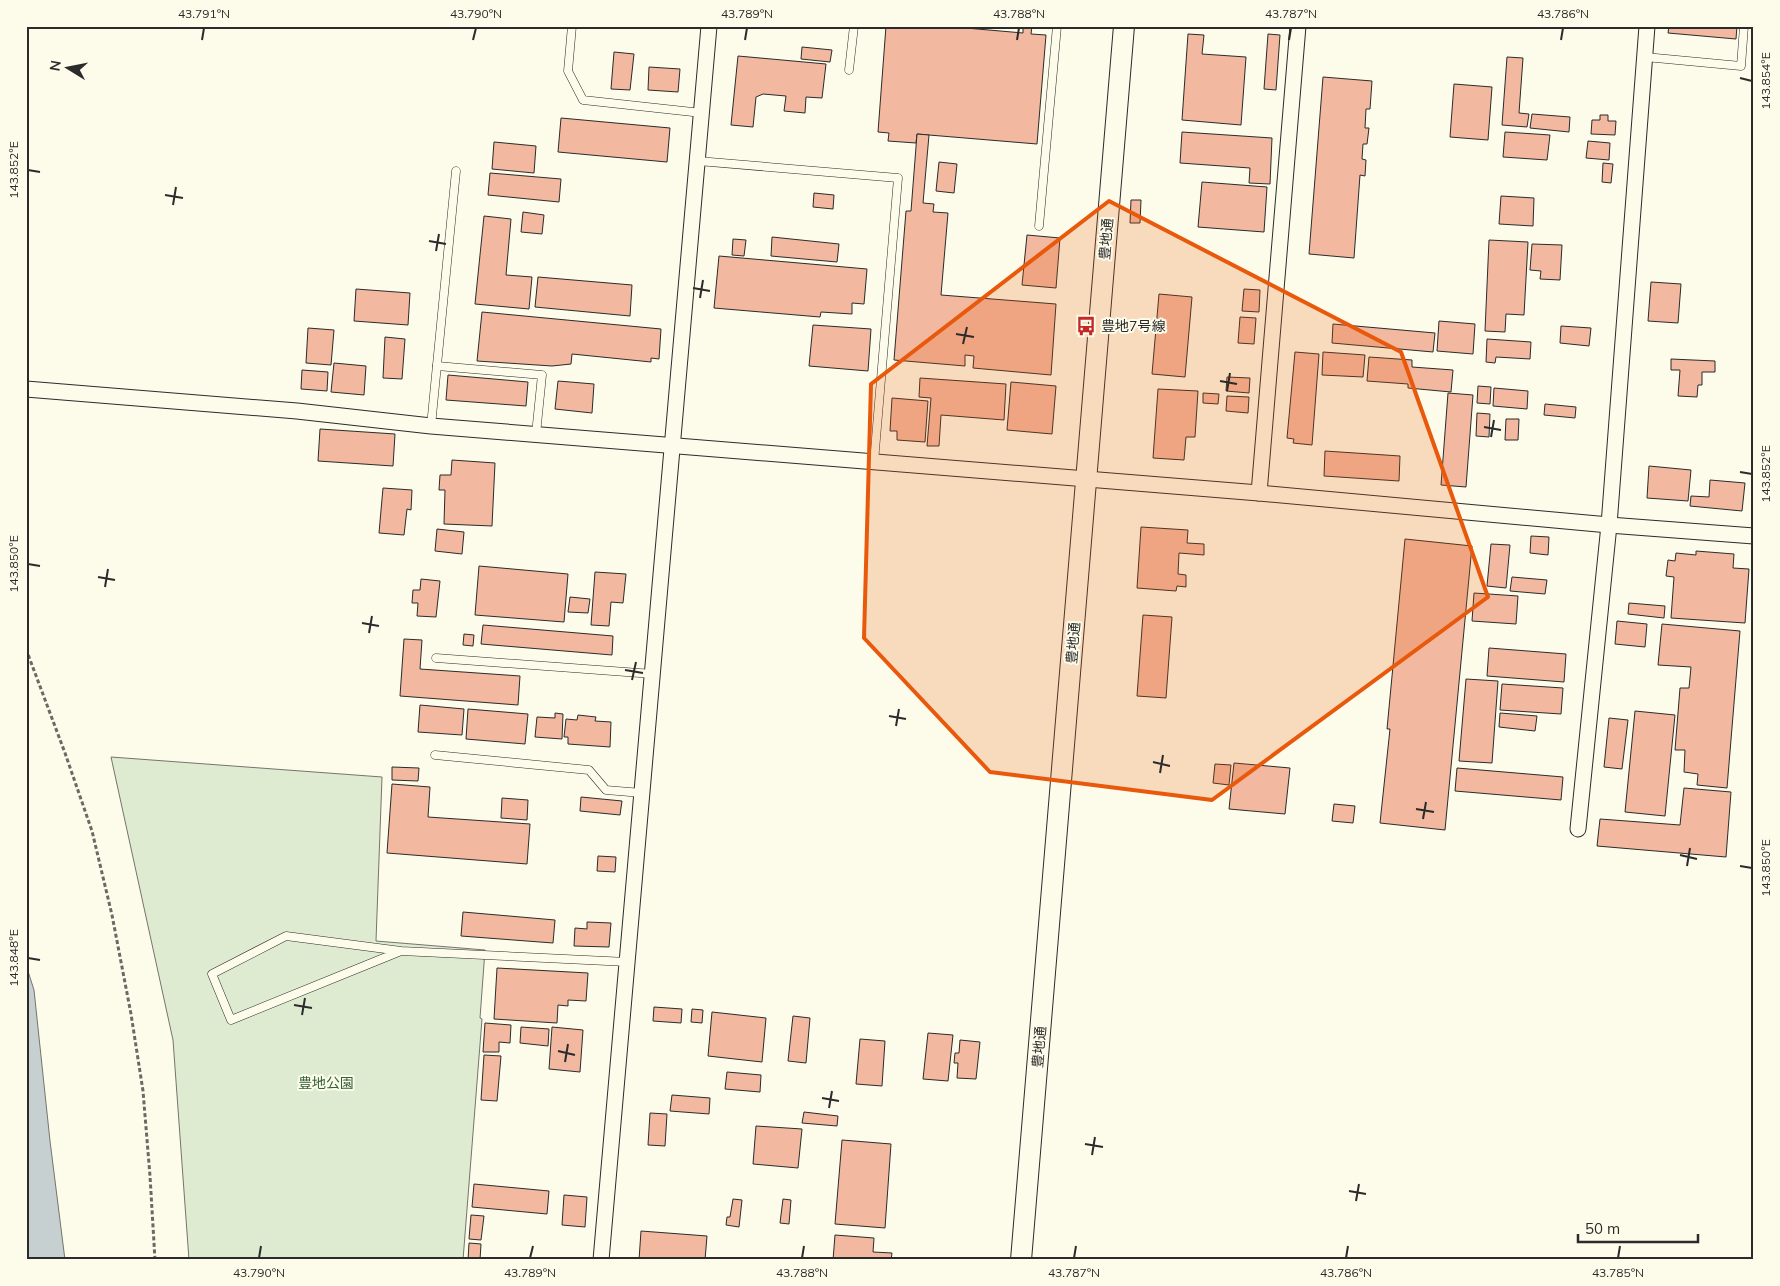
<svg xmlns="http://www.w3.org/2000/svg" width="1780" height="1286" font-family="Mulish,'Noto Sans JP',sans-serif">
  <rect width="100%" height="100%" fill="#fdfbea"/>
  <polygon fill="#deebd1" stroke="#74746e" points="111,757 382,777 376,941 485,950 480,1018 482,1019 463,1260 189,1260 173,1040"/>
  <polygon fill="#c7d0d0" stroke="#74746e" points="26,965 34,990 50,1141 65,1260 26,1260"/>
  <g fill="#f2b8a0" stroke="#2b2b2b">
    <polygon points="886,26 943,26 1023,33 1023,26 1032,26 1031,34 1046,35 1037,144 917,134 916,143 888,141 889,133 878,132"/>
    <polygon points="1669,26 1737,26 1736,39 1668,33"/>
    <polygon points="1188,34 1204,35 1202,54 1246,57 1241,125 1182,120"/>
    <polygon points="1268,34 1280,35 1276,90 1264,89"/>
    <polygon points="802,47 832,50 830,62 801,59"/>
    <polygon points="614,52 634,54 630,90 611,89"/>
    <polygon points="738,56 826,64 822,98 806,97 805,113 784,111 786,96 763,94 756,97 753,127 731,125"/>
    <polygon points="1507,57 1523,58 1519,113 1529,114 1527,127 1502,125"/>
    <polygon points="649,67 680,69 678,92 648,90"/>
    <polygon points="1323,77 1372,81 1370,109 1366,109 1365,128 1369,128 1367,144 1363,144 1362,159 1366,160 1365,176 1360,175 1354,258 1309,254"/>
    <polygon points="1454,84 1492,87 1488,140 1450,137"/>
    <polygon points="1532,114 1570,117 1569,132 1530,128"/>
    <polygon points="1600,115 1608,115 1608,121 1616,121 1615,135 1591,134 1592,120 1600,120"/>
    <polygon points="561,118 670,128 667,162 558,152"/>
    <polygon points="1182,132 1272,138 1270,184 1249,183 1250,168 1180,163"/>
    <polygon points="1505,132 1550,135 1547,160 1503,157"/>
    <polygon points="917,134 929,135 923,203 934,204 933,212 948,213 941,295 1056,304 1051,375 973,368 974,356 965,355 965,366 894,360 906,211 911,211"/>
    <polygon points="1588,141 1610,143 1609,160 1586,158"/>
    <polygon points="494,142 536,146 534,173 492,169"/>
    <polygon points="939,162 957,164 954,193 936,191"/>
    <polygon points="1603,163 1613,164 1611,183 1602,182"/>
    <polygon points="490,173 561,179 559,202 488,195"/>
    <polygon points="1202,182 1267,187 1264,232 1198,227"/>
    <polygon points="814,193 834,195 833,209 813,207"/>
    <polygon points="1501,196 1534,198 1533,226 1499,224"/>
    <polygon points="1131,200 1141,200 1140,223 1130,223"/>
    <polygon points="523,212 544,215 542,234 521,232"/>
    <polygon points="484,216 511,219 506,275 532,277 529,309 475,304"/>
    <polygon points="1027,235 1060,238 1056,288 1022,285"/>
    <polygon points="772,237 839,244 837,262 771,256"/>
    <polygon points="733,239 746,240 744,256 732,255"/>
    <polygon points="1489,240 1528,242 1524,315 1506,314 1505,332 1485,331"/>
    <polygon points="1532,244 1562,245 1560,280 1540,279 1541,271 1530,270"/>
    <polygon points="719,256 867,269 864,304 852,303 852,314 821,312 820,317 714,308"/>
    <polygon points="538,277 632,285 630,316 535,307"/>
    <polygon points="1651,282 1681,284 1678,323 1648,321"/>
    <polygon points="356,289 410,293 408,325 354,321"/>
    <polygon points="1244,289 1260,290 1259,312 1242,311"/>
    <polygon points="1159,294 1192,297 1185,377 1152,374"/>
    <polygon points="482,312 661,329 659,359 651,358 651,362 572,354 571,364 552,366 477,361"/>
    <polygon points="1240,317 1256,318 1254,344 1238,343"/>
    <polygon points="1439,321 1475,324 1473,354 1437,351"/>
    <polygon points="1333,324 1435,333 1433,352 1332,343"/>
    <polygon points="813,325 871,329 868,371 809,366"/>
    <polygon points="1561,326 1591,328 1589,346 1560,343"/>
    <polygon points="308,328 334,330 331,365 306,363"/>
    <polygon points="385,337 405,339 402,379 383,378"/>
    <polygon points="1487,339 1531,342 1530,359 1496,357 1495,363 1486,362"/>
    <polygon points="1295,352 1319,354 1312,445 1293,443 1294,439 1287,438"/>
    <polygon points="1323,352 1365,355 1363,377 1322,375"/>
    <polygon points="1369,357 1412,360 1412,367 1453,370 1451,392 1408,388 1408,384 1367,381"/>
    <polygon points="1671,359 1715,361 1715,372 1702,372 1702,385 1698,385 1697,397 1678,396 1680,370 1671,370"/>
    <polygon points="334,363 366,366 364,395 331,392"/>
    <polygon points="302,370 328,372 327,391 301,389"/>
    <polygon points="448,375 528,382 526,406 446,400"/>
    <polygon points="1227,377 1250,378 1249,393 1226,391"/>
    <polygon points="920,378 1006,384 1004,420 941,415 939,446 927,446 931,398 919,397"/>
    <polygon points="558,381 594,384 592,413 555,409"/>
    <polygon points="1011,382 1056,386 1052,434 1007,430"/>
    <polygon points="1478,386 1491,387 1490,404 1477,403"/>
    <polygon points="1494,388 1528,391 1527,409 1493,406"/>
    <polygon points="1158,389 1198,391 1195,437 1186,437 1184,460 1153,458"/>
    <polygon points="1203,393 1219,394 1218,404 1203,403"/>
    <polygon points="1448,393 1473,395 1466,487 1441,485"/>
    <polygon points="1227,396 1249,397 1248,413 1226,411"/>
    <polygon points="892,398 928,401 925,442 897,440 897,431 890,431"/>
    <polygon points="1545,404 1576,407 1575,418 1544,415"/>
    <polygon points="1477,413 1490,414 1489,437 1476,436"/>
    <polygon points="1506,419 1519,419 1518,440 1505,440"/>
    <polygon points="320,429 395,434 393,466 318,461"/>
    <polygon points="1325,451 1400,456 1399,481 1324,476"/>
    <polygon points="452,460 495,463 492,526 444,524 445,490 439,490 440,475 451,475"/>
    <polygon points="1649,466 1691,470 1688,501 1647,498"/>
    <polygon points="1710,480 1745,483 1742,511 1690,506 1691,496 1709,497"/>
    <polygon points="383,488 412,490 411,510 407,509 404,535 379,533"/>
    <polygon points="1141,527 1188,530 1187,543 1204,544 1204,555 1179,553 1178,574 1186,575 1186,587 1177,586 1176,591 1137,588"/>
    <polygon points="437,529 464,532 462,554 435,551"/>
    <polygon points="1531,536 1549,537 1548,555 1530,553"/>
    <polygon points="1405,539 1472,546 1445,830 1380,823 1390,729 1387,729"/>
    <polygon points="1491,544 1510,545 1506,588 1487,586"/>
    <polygon points="1696,551 1734,554 1733,568 1749,569 1745,623 1671,618 1674,577 1666,576 1668,560 1675,561 1676,553 1696,555"/>
    <polygon points="479,566 568,574 564,622 475,615"/>
    <polygon points="595,572 626,574 623,603 611,602 609,626 591,625"/>
    <polygon points="1512,577 1547,580 1545,594 1510,591"/>
    <polygon points="421,579 440,581 436,617 417,616 418,603 412,603 413,590 420,590"/>
    <polygon points="1474,593 1518,596 1516,624 1472,621"/>
    <polygon points="570,597 590,599 588,613 568,612"/>
    <polygon points="1629,603 1665,606 1664,618 1628,614"/>
    <polygon points="1143,615 1172,617 1166,698 1137,696"/>
    <polygon points="1617,621 1647,624 1645,647 1615,644"/>
    <polygon points="1662,624 1740,631 1727,788 1697,785 1698,774 1684,772 1685,750 1675,750 1680,688 1689,688 1691,667 1658,665"/>
    <polygon points="483,625 613,636 612,655 481,644"/>
    <polygon points="464,634 474,635 473,646 463,645"/>
    <polygon points="404,639 422,640 420,669 520,676 518,705 400,696"/>
    <polygon points="1489,648 1566,654 1564,682 1487,676"/>
    <polygon points="1466,679 1498,681 1492,763 1459,761"/>
    <polygon points="1502,684 1563,688 1561,714 1500,710"/>
    <polygon points="420,705 464,709 462,735 418,732"/>
    <polygon points="468,709 528,714 525,744 466,739"/>
    <polygon points="1635,711 1675,715 1665,816 1625,812"/>
    <polygon points="555,713 563,714 562,739 535,737 537,717 555,718"/>
    <polygon points="1500,713 1537,716 1535,731 1499,727"/>
    <polygon points="578,715 596,717 595,721 611,722 610,747 568,744 568,737 564,737 566,719 577,720"/>
    <polygon points="1609,718 1628,720 1622,769 1604,767"/>
    <polygon points="1234,763 1290,768 1285,814 1229,809"/>
    <polygon points="1215,764 1231,765 1229,785 1213,783"/>
    <polygon points="392,767 419,768 418,781 392,780"/>
    <polygon points="1457,768 1563,777 1561,800 1455,791"/>
    <polygon points="392,784 430,787 428,817 530,824 527,864 387,853"/>
    <polygon points="1684,788 1731,792 1726,857 1597,846 1600,819 1680,825"/>
    <polygon points="581,797 622,801 620,815 580,811"/>
    <polygon points="502,798 528,800 527,820 501,818"/>
    <polygon points="1334,804 1355,806 1353,823 1332,821"/>
    <polygon points="598,856 616,857 615,872 597,871"/>
    <polygon points="463,912 555,920 553,943 461,936"/>
    <polygon points="587,922 611,923 609,947 574,946 575,928 587,929"/>
    <polygon points="497,968 588,973 586,1001 568,1000 568,1006 558,1005 557,1023 494,1019"/>
    <polygon points="654,1007 682,1009 681,1023 653,1021"/>
    <polygon points="692,1009 703,1010 702,1023 691,1022"/>
    <polygon points="712,1012 766,1018 762,1062 708,1056"/>
    <polygon points="793,1016 810,1018 806,1063 788,1061"/>
    <polygon points="485,1023 511,1025 510,1043 499,1042 499,1052 483,1052"/>
    <polygon points="521,1027 549,1029 548,1046 520,1043"/>
    <polygon points="552,1027 583,1030 580,1072 549,1069"/>
    <polygon points="928,1033 953,1035 948,1081 923,1079"/>
    <polygon points="860,1039 885,1041 882,1086 856,1084"/>
    <polygon points="960,1040 980,1042 976,1079 957,1078 958,1063 954,1063 955,1053 959,1053"/>
    <polygon points="484,1055 501,1056 497,1101 481,1100"/>
    <polygon points="727,1072 761,1075 760,1092 725,1089"/>
    <polygon points="672,1095 710,1098 709,1114 670,1111"/>
    <polygon points="804,1112 838,1116 837,1126 802,1123"/>
    <polygon points="650,1113 667,1114 665,1146 648,1145"/>
    <polygon points="756,1126 802,1129 798,1168 753,1164"/>
    <polygon points="842,1140 891,1144 885,1228 835,1224"/>
    <polygon points="474,1184 549,1191 547,1214 472,1207"/>
    <polygon points="564,1195 587,1197 585,1227 562,1225"/>
    <polygon points="733,1199 742,1200 739,1227 726,1225 727,1217 730,1217"/>
    <polygon points="783,1199 791,1200 789,1224 780,1223"/>
    <polygon points="471,1215 484,1216 481,1240 469,1239"/>
    <polygon points="641,1231 707,1236 705,1260 639,1260"/>
    <polygon points="835,1235 874,1238 873,1252 892,1253 891,1260 833,1260"/>
    <polygon points="469,1243 481,1244 480,1260 468,1260"/>
  </g>
  <g fill="none" stroke-linecap="round" stroke-linejoin="round">
    <defs>
      <g id="lane">
        <polyline points="572,26 568,71 583,100 702,113"/>
        <polyline points="1645,57 1741,66 1744,26"/>
        <polyline points="849,70 854,26"/>
        <polyline points="698,161 898,178 874,462"/>
        <polyline points="1039,226 1057,26"/>
        <polyline points="437,366 542,375 536,434"/>
        <polyline points="431,426 456,171"/>
        <polyline points="436,658 653,674"/>
        <polyline points="435,755 589,770 606,790 642,793"/>
        <polyline points="401,951 286,936 212,974 231,1020 401,951 628,962"/>
      </g>
      <g id="street">
        <polyline points="26,389 297,411 431,426 1259,493 1609,525 1754,536"/>
        <polyline points="1259,493 1298,26"/>
        <polyline points="1578,829 1609,525 1647,26"/>
        <polyline points="601,1260 709,26"/>
      </g>
      <polyline id="secondary" points="1021,1260 1124,26"/>
    </defs>
    <use href="#lane" stroke="#2b2b2b" stroke-width="9"/>
    <use href="#street" stroke="#2b2b2b" stroke-width="17"/>
    <use href="#secondary" stroke="#2b2b2b" stroke-width="22"/>
    <polyline stroke="#6a6964" stroke-width="3" stroke-dasharray="4 2.5" stroke-linecap="butt" points="26,649 65,753 92,831 112,915 131,1014 143,1091 150,1176 155,1260"/>
    <use href="#lane" stroke="#fdfbea" stroke-width="8"/>
    <use href="#street" stroke="#fdfbea" stroke-width="15"/>
    <use href="#secondary" stroke="#fdfbea" stroke-width="20"/>
  </g>
  <path fill="#e8590c" fill-opacity="0.2" stroke="#e8590c" stroke-width="4" stroke-linejoin="round" d="M1109 201 1401 352 1488 597 1212 800 990 772 864 638 871 384Z"/>
  <path fill="none" stroke="#2b2b2b" stroke-width="2" d="M202 40 204 28M473 40 476 28M745 40 747 28M1017 40 1019 28M1289 40 1291 28M1561 40 1563 28M1740 78 1752 81M28 170 40 172M165 195 183 198M173 205 176 187M429 241 446 244M436 251 439 234M693 288 710 291M700 298 703 280M956 334 974 337M963 344 967 327M1220 381 1237 384M1227 391 1230 373M1484 427 1501 430M1491 437 1494 420M1740 472 1752 474M28 564 40 566M98 577 115 580M105 587 108 569M362 623 379 626M369 633 372 616M625 670 643 673M632 680 636 662M889 716 906 719M896 726 899 709M1153 762 1170 766M1160 773 1163 755M1416 809 1434 812M1423 819 1426 802M1680 855 1697 859M1687 866 1690 848M1740 866 1752 868M28 958 40 960M294 1005 312 1008M302 1015 305 998M558 1051 575 1055M565 1062 568 1044M822 1098 839 1101M829 1108 832 1091M1085 1144 1103 1147M1092 1155 1095 1137M1349 1191 1366 1194M1356 1201 1359 1184M259 1258 261 1246M530 1258 533 1246M802 1258 804 1246M1074 1258 1076 1246M1346 1258 1348 1246M1618 1258 1620 1246"/>
  <defs>
    <symbol id="bus-bare" viewBox="-9 -9 18 18"><path d="M-5-6H5V4H4V6H2V4H-2V6H-4V4H-5ZM-3.5-4V0h7V-4ZM-3.5 1.2v1.5H-2V1.2ZM2 1.2v1.5H3.5V1.2Z" fill="#c62828" stroke="#fdfbea" stroke-width="2.5" paint-order="stroke"/></symbol>
  </defs>
  <g fill-rule="evenodd">
    <use href="#bus-bare" x="1072" y="312" width="28" height="28"/>
  </g>
  <g text-anchor="middle" dominant-baseline="central" stroke-width="4" stroke-linejoin="round" paint-order="stroke">
    <g font-size="14" fill="#2b2b2b" stroke="#fdfbea">
      <text transform="translate(1106 239) rotate(-85)">豊地通</text>
      <text transform="translate(1073 643) rotate(-85)">豊地通</text>
      <text transform="translate(1039 1047) rotate(-85)">豊地通</text>
    </g>
    <g font-size="14" fill="#2b2b2b" stroke="#fdfbea" text-anchor="start">
      <text x="1101" y="326">豊地7号線</text>
    </g>
    <g font-size="14" fill="#34623c" stroke="#fdfbea">
      <text x="326" y="1083">豊地公園</text>
    </g>
  </g>
  <rect width="1780" height="1286" fill="none" stroke="#fdfbea" stroke-width="55"/>
  <g transform="translate(68 68) rotate(280)" stroke="#fdfbea" stroke-width="4" paint-order="stroke">
  <path d="M0-4L9 19L0 12L-9 19Z" fill="#2b2b2b"/>
  <text y="-8" font-size="14" font-weight="bold" text-anchor="middle" fill="#2b2b2b">N</text>
  </g>
  <path d="M1578 1234v8h120v-8" fill="none" stroke="#2b2b2b" stroke-width="2.5"/>
  <text x="1585" y="1234" font-size="15" fill="#2b2b2b" stroke="#fdfbea" stroke-width="4" paint-order="stroke">50 m</text>
  <rect x="28" y="28" width="1724" height="1230" fill="none" stroke="#2b2b2b" stroke-width="2"/>
  <g font-size="12" text-anchor="middle" fill="#2b2b2b">
    <text x="204" y="18">43.791°N</text>
    <text x="476" y="18">43.790°N</text>
    <text x="747" y="18">43.789°N</text>
    <text x="1019" y="18">43.788°N</text>
    <text x="1291" y="18">43.787°N</text>
    <text x="1563" y="18">43.786°N</text>
    <text transform="translate(1766 81) rotate(-90)" y="4">143.854°E</text>
    <text transform="translate(14 170) rotate(-90)" y="4">143.852°E</text>
    <text transform="translate(1766 474) rotate(-90)" y="4">143.852°E</text>
    <text transform="translate(14 564) rotate(-90)" y="4">143.850°E</text>
    <text transform="translate(1766 868) rotate(-90)" y="4">143.850°E</text>
    <text transform="translate(14 958) rotate(-90)" y="4">143.848°E</text>
    <text x="259" y="1277">43.790°N</text>
    <text x="530" y="1277">43.789°N</text>
    <text x="802" y="1277">43.788°N</text>
    <text x="1074" y="1277">43.787°N</text>
    <text x="1346" y="1277">43.786°N</text>
    <text x="1618" y="1277">43.785°N</text>
  </g>
</svg>
